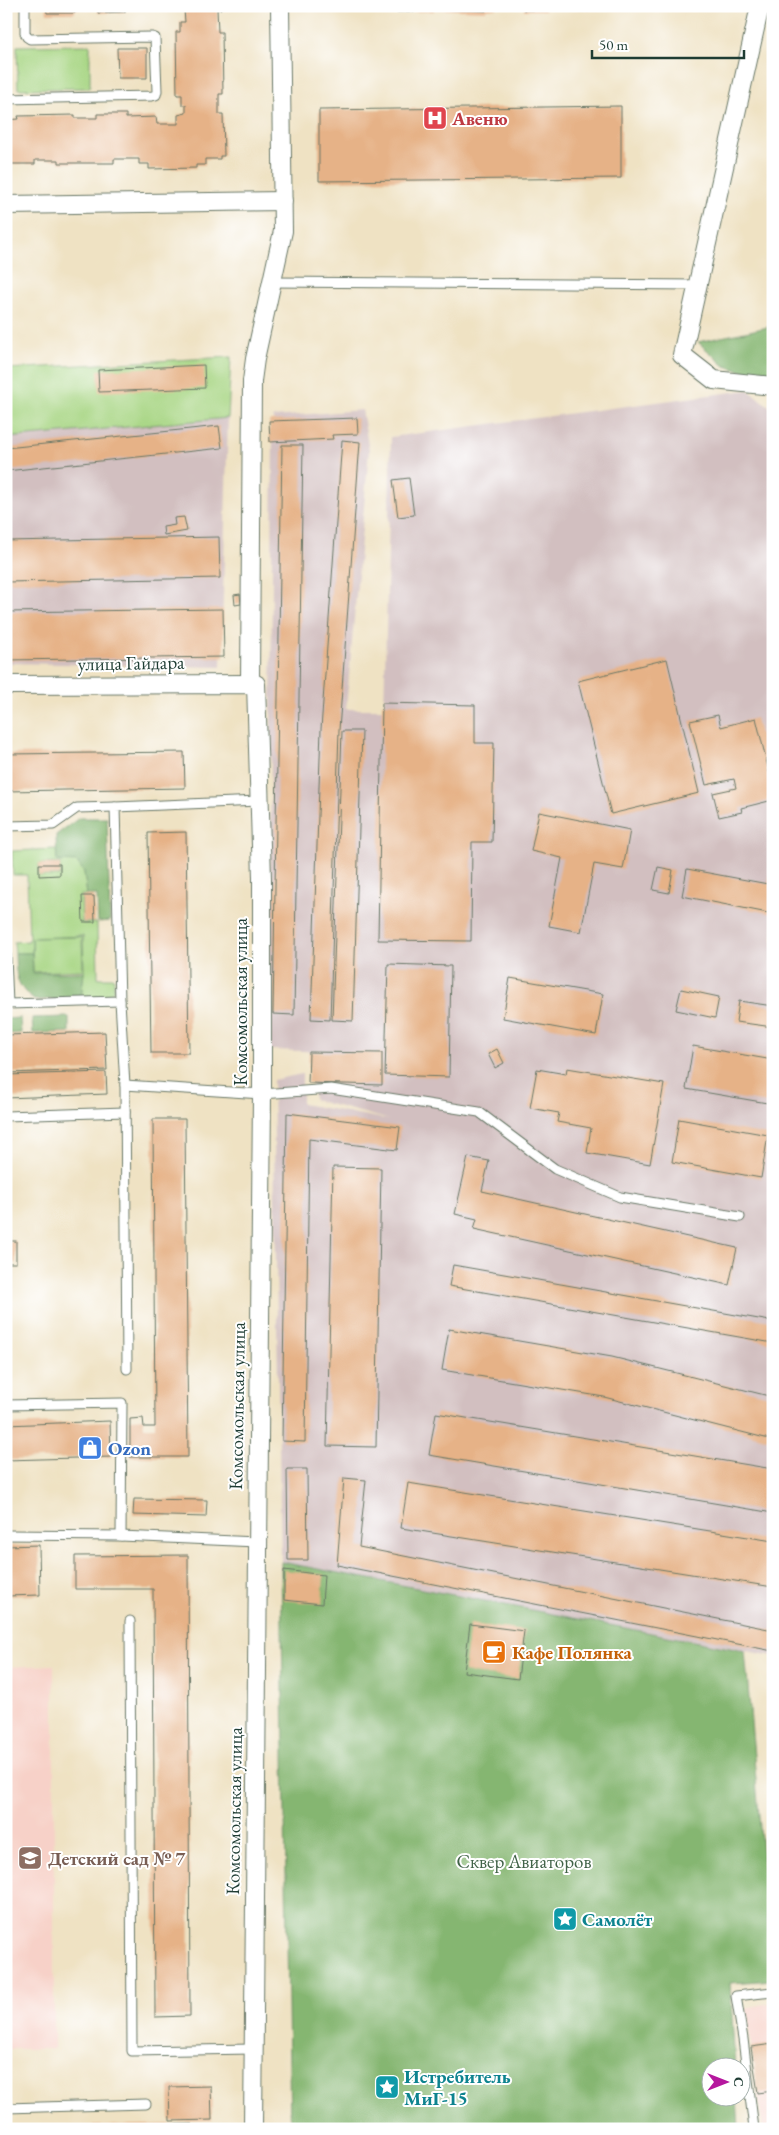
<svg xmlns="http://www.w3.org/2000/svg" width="779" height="2135" font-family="'EB Garamond',serif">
  <rect width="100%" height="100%" fill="#fff"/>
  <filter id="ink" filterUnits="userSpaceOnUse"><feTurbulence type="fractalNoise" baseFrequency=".02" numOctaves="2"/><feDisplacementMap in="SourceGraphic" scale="10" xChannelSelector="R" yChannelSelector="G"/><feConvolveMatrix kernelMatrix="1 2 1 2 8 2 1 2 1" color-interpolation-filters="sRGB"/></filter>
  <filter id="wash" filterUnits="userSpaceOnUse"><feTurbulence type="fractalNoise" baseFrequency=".0096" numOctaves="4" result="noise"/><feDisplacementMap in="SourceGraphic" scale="20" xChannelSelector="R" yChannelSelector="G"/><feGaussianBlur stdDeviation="1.12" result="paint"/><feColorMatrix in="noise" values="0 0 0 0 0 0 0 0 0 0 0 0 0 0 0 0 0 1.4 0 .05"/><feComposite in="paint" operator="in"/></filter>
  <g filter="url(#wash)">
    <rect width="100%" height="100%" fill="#efe2c3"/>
    <g fill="#f7d1c8">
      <polygon points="54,1665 54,2049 6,2049 6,1667"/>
      <polygon points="773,2002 773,2129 763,2129 746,2008"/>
    </g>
    <g fill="#d2bfc0">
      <polygon points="748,390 773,409 773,1656 281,1562 273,1080 302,1074 302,1104 390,1120 314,1100 310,1066 365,1053 269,1050 273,417 362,410 369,450 346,709 384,709 391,437"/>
      <polygon points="228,418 221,667 6,663 6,438"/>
    </g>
    <g fill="#a7d583" stroke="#63895c" fill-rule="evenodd">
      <polygon points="90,45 90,88 18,89 17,46"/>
      <polygon points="231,357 228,418 6,438 6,369"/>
      <path d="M56 849 57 861H77L84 872 87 895H81L82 923H97L98 978H114V990L107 997 81 998 84 972 83 936 34 938 82 937 83 970 33 972 32 938V953H15L14 942 29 941 27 875H13L12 851ZM60 863V876H39V864Z"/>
    </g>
    <g fill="#85b671" stroke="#527a52">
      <polygon points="773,326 773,380 725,366 698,342"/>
      <polygon points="79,818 107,818 110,921 98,922 97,895 87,895 84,872 77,862 57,861 56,835"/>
      <path d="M15 953H32L33 973 84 972 81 998 34 1000C15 985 16 975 15 953Z"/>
      <polygon points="69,1017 69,1032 33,1033 32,1018"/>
      <polygon points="20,1018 21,1033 6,1034 6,1019"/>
      <polygon points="281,1562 745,1651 773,1980 730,1983 735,2067 712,2068 712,2098 737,2098 739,2129 290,2129"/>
    </g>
    <g id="blocks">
      <g fill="#e6b287">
        <polygon points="46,6 151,6 151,8 125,8 125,12 98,13 98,9 75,9 75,13 47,13"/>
        <polygon points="177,6 221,6 221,9 217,9 218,32 222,32 223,94 219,94 219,114 223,114 224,156 220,156 220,159 205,159 205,165 196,165 196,168 149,169 149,164 139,164 139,159 114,159 114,163 59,163 59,160 35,160 35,164 6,164 6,120 19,119 18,116 75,115 75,118 97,118 97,114 126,114 126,118 156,117 157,124 178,124 178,115 186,113 186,105 182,105 182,95 177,95 176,32 180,32 180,22 185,22 184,10 177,10"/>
        <polygon points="366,6 497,6 497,8 486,9 486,11 434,9 434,11 367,13"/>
        <rect x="524" y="6" width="21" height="4"/>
        <polygon points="575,6 642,6 642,10 576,9"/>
        <polygon points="117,48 147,48 147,78 118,78"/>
        <polygon points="621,106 621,178 319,181 319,110"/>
        <polygon points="204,365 205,388 99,392 98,370"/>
        <polygon points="357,418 358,434 332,435 333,439 270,442 269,421"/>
        <polygon points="219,426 222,448 6,471 6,448"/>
        <polygon points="342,440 360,442 339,730 330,1020 311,1019 321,729"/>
        <polygon points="282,445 303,445 294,1015 273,1014"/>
        <polygon points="409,478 414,515 398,517 393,480"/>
        <polygon points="184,517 187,531 164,535 163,527 175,525 174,518"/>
        <polygon points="219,537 220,578 6,582 6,541"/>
        <polygon points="240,594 241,604 235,605 234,595"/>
        <polygon points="223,609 224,657 6,660 6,612"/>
        <polygon points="667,659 699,793 611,814 578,681"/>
        <polygon points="382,703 475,705 475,743 494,743 492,842 472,842 471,941 378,940"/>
        <polygon points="718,715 721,727 756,718 773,788 773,800 741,808 742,812 719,817 713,793 736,788 734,779 706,785 690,721"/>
        <polygon points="342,731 362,731 353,1021 332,1020"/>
        <polygon points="184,752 185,788 6,791 6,754"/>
        <polygon points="539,812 630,830 623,869 594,864 581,932 549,926 562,858 531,851"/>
        <polygon points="186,832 189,1053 151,1053 148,833"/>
        <polygon points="39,864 60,864 60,875 39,876"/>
        <polygon points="658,867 673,870 669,893 653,890"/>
        <polygon points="687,869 768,884 770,874 773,874 773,914 682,896"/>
        <polygon points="82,896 94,896 95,922 83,922"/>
        <polygon points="388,964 451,966 449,1077 385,1075"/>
        <polygon points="510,978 603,994 596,1035 503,1018"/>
        <polygon points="681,989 719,997 715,1018 676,1010"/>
        <polygon points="739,1001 773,1006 773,1027 736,1022"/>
        <polygon points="105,1032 107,1070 6,1073 6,1035"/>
        <polygon points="693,1046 773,1060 773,1104 686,1089"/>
        <polygon points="497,1049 504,1063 495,1068 488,1054"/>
        <polygon points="309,1052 382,1053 382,1085 308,1083"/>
        <polygon points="567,1068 664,1084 650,1164 587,1153 591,1128 557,1122 559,1113 530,1108 537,1069 566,1074"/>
        <polygon points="106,1072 107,1094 6,1098 6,1075"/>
        <polygon points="287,1113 400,1127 397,1150 309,1139 305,1442 282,1441"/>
        <polygon points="153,1119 185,1119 188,1457 130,1457 130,1419 143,1418 144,1427 155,1427"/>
        <polygon points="679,1119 768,1135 761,1178 672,1162"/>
        <polygon points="468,1157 489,1161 482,1191 737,1248 729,1285 474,1229 477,1219 455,1214"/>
        <polygon points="333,1167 381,1168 376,1447 327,1446"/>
        <rect x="6" y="1241" width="10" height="22"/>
        <polygon points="453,1265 770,1321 773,1309 773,1343 449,1286"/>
        <polygon points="449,1329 612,1357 773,1397 773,1440 604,1397 442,1370"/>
        <polygon points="436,1413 773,1469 773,1513 429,1455"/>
        <polygon points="110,1421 111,1457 6,1460 6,1425"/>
        <polygon points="287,1469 307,1469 308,1560 288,1560"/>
        <polygon points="344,1478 366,1480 359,1547 773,1630 773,1651 337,1565"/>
        <polygon points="408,1483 773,1541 773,1587 401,1528"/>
        <polygon points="134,1499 207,1500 206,1517 133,1515"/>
        <polygon points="39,1545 40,1595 6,1596 6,1546"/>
        <polygon points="188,1555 190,2016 155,2017 153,1589 75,1589 75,1556"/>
        <polygon points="284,1570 324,1575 322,1604 284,1600"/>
        <polygon points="470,1624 524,1631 518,1679 464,1672"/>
        <polygon points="773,2044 773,2091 758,2093 751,2047"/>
        <polygon points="211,2086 212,2120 170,2121 169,2087"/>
        <polygon points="192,2124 192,2129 36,2129 36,2127"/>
      </g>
    </g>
  </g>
  <g filter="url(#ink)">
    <use href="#blocks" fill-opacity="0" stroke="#687766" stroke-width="1"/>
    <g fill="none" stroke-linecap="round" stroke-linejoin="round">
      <defs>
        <g id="lane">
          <polyline points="6,99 152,96 156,95 157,91 155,38 152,37 30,39 27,37 25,33 25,6"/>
          <polyline points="272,282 698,285"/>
          <polyline points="6,826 53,825 77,808 115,807"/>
          <polyline points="6,955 8,1004 120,1001"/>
          <polyline points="125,1085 262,1094 331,1089 479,1112 555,1169 620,1197 740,1217"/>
          <polyline points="6,1116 125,1112"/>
          <polyline points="127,1369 125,1085 120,1001 115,807 259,801"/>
          <polyline points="6,1405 122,1403 121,1536"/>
          <polyline points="6,1535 121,1536 257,1542"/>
          <polyline points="130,1621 132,2051 253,2049"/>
          <polyline points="6,2108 146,2104"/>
          <polyline points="754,2129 743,2039 736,1996 773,1992"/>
        </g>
        <g id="street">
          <polyline points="760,6 682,355 714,380 773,386"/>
          <polyline points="6,205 283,201"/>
          <polyline points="250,684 252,381 255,359 283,231 280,6"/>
          <polyline points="6,685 256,684 262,878 262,1094 253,2129"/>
        </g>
      </defs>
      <use href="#lane" stroke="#687766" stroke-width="11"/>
      <use href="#street" stroke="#687766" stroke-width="20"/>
      <use href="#lane" stroke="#fff" stroke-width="9"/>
      <use href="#street" stroke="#fff" stroke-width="18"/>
    </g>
  </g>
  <defs>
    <symbol id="hospital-square" viewBox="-11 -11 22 22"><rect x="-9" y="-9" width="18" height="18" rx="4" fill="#e0444e" stroke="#fff"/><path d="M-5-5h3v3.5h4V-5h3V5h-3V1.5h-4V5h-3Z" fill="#fff"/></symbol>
    <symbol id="shop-square" viewBox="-11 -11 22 22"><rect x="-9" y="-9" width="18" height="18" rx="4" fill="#3f7fe0" stroke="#fff"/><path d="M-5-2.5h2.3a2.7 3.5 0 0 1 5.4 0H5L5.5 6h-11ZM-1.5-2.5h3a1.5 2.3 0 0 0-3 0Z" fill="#fff"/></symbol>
    <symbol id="cafe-square" viewBox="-11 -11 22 22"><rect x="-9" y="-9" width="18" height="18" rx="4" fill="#e8710a" stroke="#fff"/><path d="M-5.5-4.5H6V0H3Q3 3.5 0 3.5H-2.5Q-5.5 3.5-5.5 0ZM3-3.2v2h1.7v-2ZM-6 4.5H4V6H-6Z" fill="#fff"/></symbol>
    <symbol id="school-square" viewBox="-11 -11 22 22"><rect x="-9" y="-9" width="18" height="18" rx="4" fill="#8d6e63" stroke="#fff"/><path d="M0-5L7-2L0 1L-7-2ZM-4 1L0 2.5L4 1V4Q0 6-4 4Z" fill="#fff"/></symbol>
    <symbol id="sight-square" viewBox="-11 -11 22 22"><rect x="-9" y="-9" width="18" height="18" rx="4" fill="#0f9aa8" stroke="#fff"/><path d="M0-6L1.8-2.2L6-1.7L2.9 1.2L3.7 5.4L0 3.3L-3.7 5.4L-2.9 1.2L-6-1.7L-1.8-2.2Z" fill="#fff"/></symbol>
  </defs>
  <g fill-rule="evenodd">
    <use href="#hospital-square" x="421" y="104" width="28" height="28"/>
    <use href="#shop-square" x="76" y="1434" width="28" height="28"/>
    <use href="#cafe-square" x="480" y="1638" width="28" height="28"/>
    <use href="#school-square" x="16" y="1844" width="28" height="28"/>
    <use href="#sight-square" x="551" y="1905" width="28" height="28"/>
    <use href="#sight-square" x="373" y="2073" width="28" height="28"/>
  </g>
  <g text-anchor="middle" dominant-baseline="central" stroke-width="4" stroke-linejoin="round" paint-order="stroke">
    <g font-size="19" font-weight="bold" fill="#be3a42" stroke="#fff" text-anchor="start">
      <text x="452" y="118">Авеню</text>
    </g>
    <g font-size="19" fill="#1f3d34" stroke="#fff">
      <text transform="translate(131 663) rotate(-1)">улица Гайдара</text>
      <text transform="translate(240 1002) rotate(-90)">Комсомольская улица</text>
      <text transform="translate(237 1406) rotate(-89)">Комсомольская улица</text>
      <text transform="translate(234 1811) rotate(-89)">Комсомольская улица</text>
    </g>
    <g font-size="19" font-weight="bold" fill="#366cbe" stroke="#fff" text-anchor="start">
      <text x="108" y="1448">Ozon</text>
    </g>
    <g font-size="19" font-weight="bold" fill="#c56008" stroke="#fff" text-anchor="start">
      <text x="512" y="1652">Кафе Полянка</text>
    </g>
    <g font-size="19" font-weight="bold" fill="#785e54" stroke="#fff" text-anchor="start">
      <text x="48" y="1858">Детский сад № 7</text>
    </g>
    <g font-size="19" fill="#416348" stroke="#fff">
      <text x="524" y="1861">Сквер Авиаторов</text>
    </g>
    <g font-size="19" font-weight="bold" fill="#0d838f" stroke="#fff" text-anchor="start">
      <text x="582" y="1919">Самолёт</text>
      <text x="404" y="2076">Истребитель<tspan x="404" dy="22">МиГ-15</tspan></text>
    </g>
  </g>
  <rect width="779" height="2135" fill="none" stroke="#fff" stroke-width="25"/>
  <g transform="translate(726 2082) rotate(90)"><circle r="24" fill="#ffffff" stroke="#a5b1ae"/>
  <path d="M0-4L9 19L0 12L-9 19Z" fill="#b5179e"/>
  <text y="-8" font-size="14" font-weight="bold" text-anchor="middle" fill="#1f3d34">С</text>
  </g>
  <path d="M592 50v8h152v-8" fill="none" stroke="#1f3d34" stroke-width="2.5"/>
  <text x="599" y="50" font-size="15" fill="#1f3d34" stroke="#ffffff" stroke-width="4" paint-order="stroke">50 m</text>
</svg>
